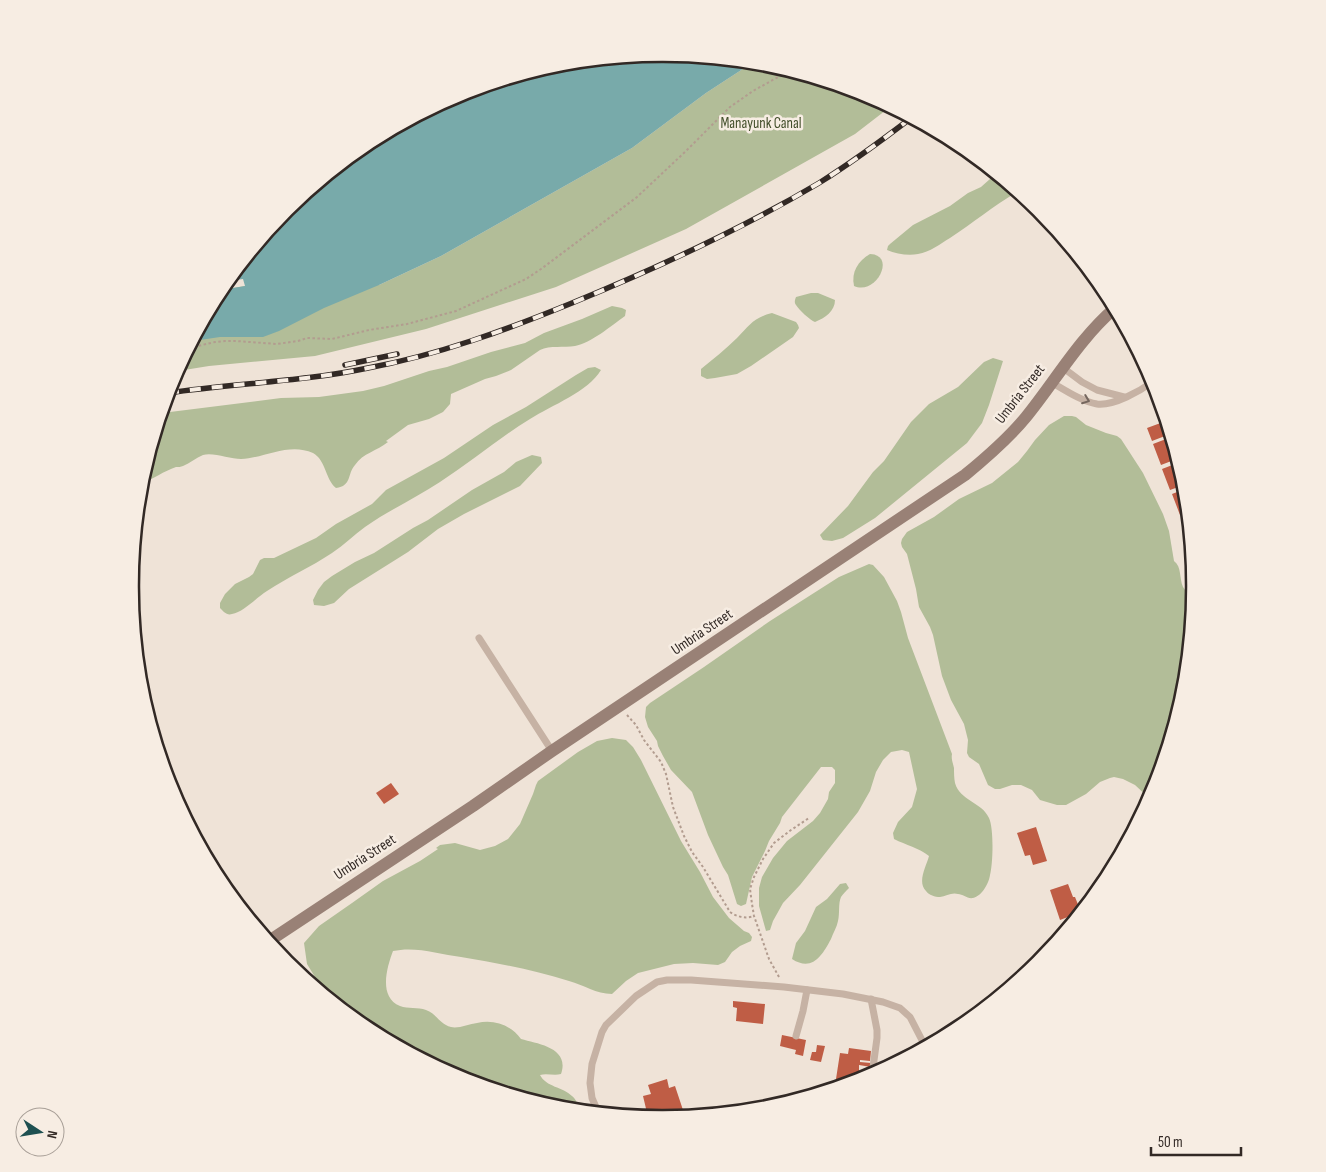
<svg xmlns="http://www.w3.org/2000/svg" width="1326" height="1172" font-family="'Sofia Sans Condensed',sans-serif">
  <rect width="100%" height="100%" fill="#efe3d7"/>
  <g fill="#b2bd98">
    <polygon points="752,63 767,64 867,94 890,107 855,134 686,229 556,287 426,329 315,356 209,366 178,371 221,290 245,286 379,285 441,256 632,148 706,93"/>
    <path d="M998 176 1017 192C993 206 973 223 950 238 940 244 930 252 918 254 909 256 896 254 887 250L888 246 890 244 913 225 950 206 968 193 981 187 990 179Z"/>
    <path d="M870 254C897 255 876 296 854 286 851 272 858 261 870 254Z"/>
    <path d="M811 293H818L835 300C835 311 825 318 815 322 810 320 799 310 796 305 794 302 795 300 796 297Z"/>
    <path d="M612 306 622 308 626 310 625 316C611 326 591 343 575 346 564 348 550 345 540 350L511 370 496 376 485 379 451 394 450 404 443 412 429 419 408 425 386 441 388 442C377 451 363 453 355 465 347 474 352 486 336 488 325 479 326 460 313 453 289 442 265 458 241 459 230 459 213 452 203 455 196 458 190 463 183 466 181 467 178 467 176 467 164 471 153 479 141 484L162 413 281 398 319 397 363 391 384 386 429 371 447 367 491 352 525 343 544 333 582 319Z"/>
    <path d="M772 313 796 322 798 325 799 328 793 337 751 366 737 374 715 378 707 379 701 376V369C713 359 726 349 737 338 750 325 753 318 772 313Z"/>
    <polygon points="993,358 1003,361 989,405 982,423 967,443 875,518 843,538 832,541 823,540 820,535 848,506 873,472 884,461 911,422 929,404 958,387 984,362"/>
    <path d="M595 367 601 370C588 392 552 405 530 419 499 438 471 462 440 482 416 498 389 510 365 527 354 535 344 545 332 553 311 567 288 577 267 591 257 597 244 612 232 614 227 616 223 611 220 608V603L225 594 235 584 249 577 253 574 260 560 264 558H274L316 538 336 524 372 504 386 490 444 458 493 425 526 407 576 375 588 368Z"/>
    <path d="M1064 416H1072L1076 417 1086 425 1106 433 1117 436 1121 439 1143 473 1163 514 1169 531 1174 561C1182 567 1179 578 1183 587 1186 592 1190 596 1194 600L1185 690 1155 790 1150 799 1135 785 1123 779 1114 777 1110 778 1100 782 1086 794 1066 805H1057L1040 800 1032 790 1021 785H1012L1000 789H995L988 785 979 764 969 757 967 753 968 740 964 724 951 700 942 676 933 635 930 627 919 607 916 589 907 554 902 547 901 543 902 539 907 532 934 517 959 499 992 483 1018 462 1027 451 1035 440 1049 425Z"/>
    <polygon points="532,455 541,457 542,463 520,486 464,514 438,529 408,552 349,589 334,603 324,606 314,605 313,600 318,590 324,582 332,576 355,562 374,553 413,528 428,520 472,490 504,472 516,462"/>
    <path d="M869 564 873 565 884 577 897 601 901 612 908 638 952 754C951 759 953 763 954 768 954 773 954 778 955 783 960 801 982 802 989 818 994 829 993 863 990 875 989 883 982 896 973 898 967 899 963 894 958 894 952 892 946 896 940 897 935 897 929 895 926 891 917 882 926 867 929 856 919 848 906 845 894 839L893 833 898 822 912 807 917 789 909 752 902 750 891 752 883 760 876 772 870 791 858 812 800 885 783 903 773 921 770 930 766 931 759 906V888L762 877 773 858 787 841 813 821 820 813 828 799 829 792 835 783V770L832 767H821L782 817 780 823 769 841 765 851 752 877 746 904 741 906 737 904 728 875 723 867 708 835 692 792 671 770 663 756 658 746 657 741 648 727 645 717 646 707 650 703 704 667 770 621 839 577Z"/>
    <path d="M612 738 626 740 633 747 641 760 681 841 700 872 713 897 729 918 744 931 749 933 752 937 751 941 740 946 732 952 725 962 718 965 693 963 674 964 638 973 626 981 612 994C596 994 584 985 569 981 534 970 498 963 461 957 439 954 415 946 393 951 387 967 378 997 400 1006 408 1009 418 1007 426 1010 436 1013 439 1024 451 1027 458 1029 469 1024 477 1023 494 1019 511 1025 521 1039 539 1044 570 1048 561 1074 554 1076 547 1073 540 1075 546 1087 563 1087 572 1096 576 1099 578 1105 581 1110L559 1108 459 1078 367 1028 319 988 315 977 307 964 304 943 319 926 352 903 383 881 420 861 438 849 436 848 440 845 455 843 480 850 495 846 508 839 520 824 533 794 536 785 538 781 578 752 597 741Z"/>
    <path d="M846 883 849 888C846 891 843 894 841 897 838 904 840 913 838 921 837 927 833 933 831 939 822 956 812 972 792 959L796 943 805 931 816 907 827 899 840 884Z"/>
  </g>
  <polygon fill="#78aaaa" points="663,54 752,63 706,93 632,148 441,256 379,285 324,308 279,331 263,337 220,337 193,341 221,290 245,286 243,279 228,281 287,209 368,143 460,94 559,64"/>
  <g fill="#bf5d45">
    <polygon points="1166,421 1185,482 1188,512 1180,515 1172,494 1185,489 1184,485 1170,490 1162,469 1175,464 1174,460 1161,465 1153,444 1166,439 1165,436 1152,441 1147,428"/>
    <polygon points="1188,516 1190,530 1186,531 1182,519"/>
    <polygon points="391,783 399,794 384,804 376,793"/>
    <polygon points="1036,827 1047,861 1033,865 1030,855 1025,856 1017,833"/>
    <polygon points="1068,884 1073,897 1075,897 1081,912 1060,920 1050,890"/>
    <polygon points="733,1001 765,1004 763,1024 736,1021 737,1008 733,1007"/>
    <polygon points="782,1035 806,1040 803,1056 795,1054 796,1050 780,1046"/>
    <polygon points="817,1045 825,1046 821,1062 810,1060 812,1052 816,1052"/>
    <polygon points="849,1048 871,1051 870,1061 860,1060 860,1062 871,1063 871,1067 859,1065 859,1072 870,1073 870,1076 866,1078 858,1076 858,1081 855,1081 836,1079 840,1053 848,1054"/>
    <polygon points="667,1079 669,1088 675,1086 685,1116 663,1118 648,1117 643,1096 651,1094 648,1085"/>
  </g>
  <g fill="none" stroke-linecap="round" stroke-linejoin="round">
    <g stroke="#b29c8f" stroke-width="2" stroke-dasharray="2.5 2.5" stroke-linecap="butt">
      <polyline points="189,348 215,342 225,341 236,341 277,344 298,341 307,338 332,339 369,330 407,324 456,311 526,279 541,269 637,197 686,151 730,107 753,91 789,71"/>
      <polyline points="1191,542 1185,545 1192,564 1193,564"/>
      <path d="M627 715 636 725 644 740 661 762 666 774 673 807 684 836 692 852 703 867 730 912C737 917 746 919 754 916"/>
      <polyline points="779,977 769,959 754,916 752,904 750,889 754,877 763,859 774,843 791,830 809,818"/>
    </g>
    <g stroke="#c6b2a4" stroke-width="7">
      <polyline points="1062,367 1082,382 1097,390 1124,397"/>
      <path d="M1051 382C1065 390 1081 401 1097 404 1114 406 1140 391 1154 381"/>
      <polyline points="479,638 552,751"/>
      <polyline points="871,999 877,1030 877,1038 872,1075"/>
      <polyline points="796,1036 803,1011 807,990"/>
      <polyline points="598,1112 592,1098 590,1083 592,1064 602,1032 606,1025 636,996 657,982 667,980 691,980 784,987 843,994 883,1002 900,1008 910,1017 925,1046"/>
    </g>
    <path stroke="#998176" stroke-width="12" d="M269 941 473 806 552 751 965 475C987 457 1008 439 1026 417 1056 380 1079 339 1115 308"/>
    <defs>
      <g id="rail">
        <polyline points="345,365 397,354"/>
        <path d="M168 393C235 383 302 382 368 368 438 355 506 330 572 303 657 268 740 230 819 183 851 163 881 141 911 118"/>
      </g>
    </defs>
    <use href="#rail" stroke="#322925" stroke-width="5.5"/>
    <use href="#rail" stroke="#f7ede3" stroke-width="4" stroke-dasharray="11" stroke-linecap="butt"/>
  </g>
  <defs><path id="oneway-chevron" d="M-2-3.5L2.5 0L-2 3.5" fill="none" stroke-width="1.6" stroke-linecap="round" stroke-linejoin="round" transform="scale(1.25)"/></defs>
  <use stroke="#75675e" href="#oneway-chevron" transform="translate(1086 400) rotate(21)"/>
  <g text-anchor="middle" dominant-baseline="central" stroke-width="5" stroke-linejoin="round" paint-order="stroke">
    <g font-size="15" fill="#434f2b" stroke="#f7ede3">
      <text x="761" y="123">Manayunk Canal</text>
    </g>
    <g font-size="15" fill="#322925" stroke="#f7ede3">
      <text transform="translate(1020 394) rotate(-52)">Umbria Street</text>
      <text transform="translate(702 632) rotate(-34)">Umbria Street</text>
      <text transform="translate(365 857) rotate(-33)">Umbria Street</text>
    </g>
  </g>
  <path d="M0 0H1326V1172H0ZM662 62H663A523 523 0 0 1 1186 585V587A523 523 0 0 1 663 1110H662A523 523 0 0 1 139 587V585A523 523 0 0 1 662 62Z" fill="#f7ede3" fill-rule="evenodd"/>
  <path fill="none" stroke="#322925" stroke-width="2.5" d="M662 62H663A523 523 0 0 1 1186 585V587A523 523 0 0 1 663 1110H662A523 523 0 0 1 139 587V585A523 523 0 0 1 662 62Z"/>
  <g transform="translate(40 1132) rotate(102)"><circle r="24" fill="#f7ede3" stroke="#a89f97"/>
  <path d="M0-4L9 19L0 12L-9 19Z" fill="#1e5051"/>
  <text y="-8" font-size="14" font-weight="bold" text-anchor="middle" fill="#322925">N</text>
  </g>
  <path d="M1151 1147v8h90v-8" fill="none" stroke="#322925" stroke-width="2.5"/>
  <text x="1158" y="1147" font-size="15" fill="#322925" stroke="#f7ede3" stroke-width="4" paint-order="stroke">50 m</text>
</svg>
